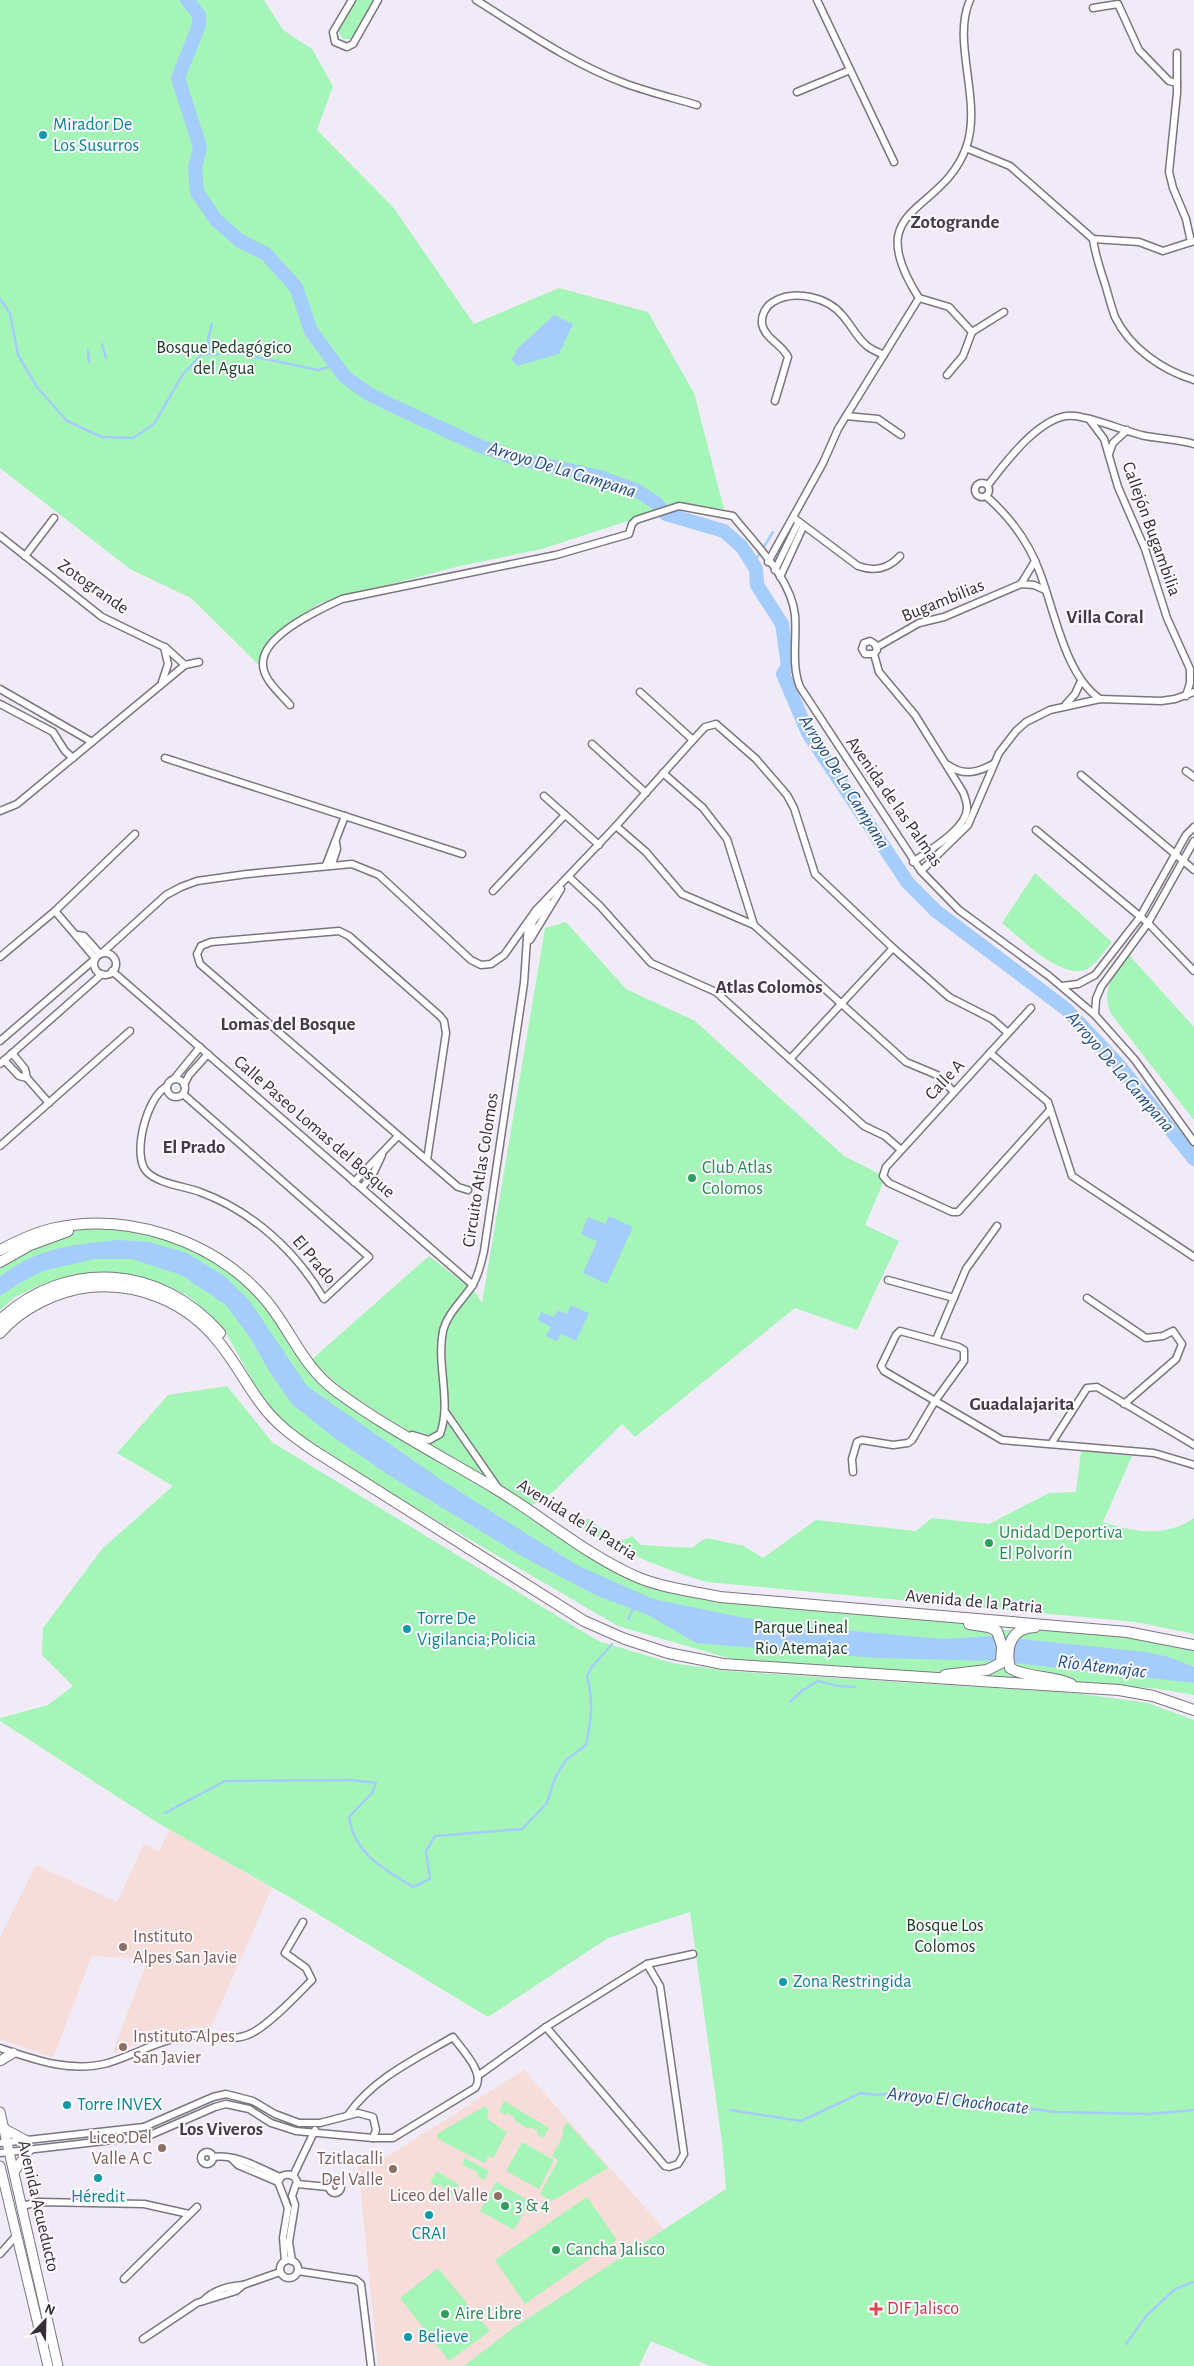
<svg xmlns="http://www.w3.org/2000/svg" width="1194" height="2366" font-family="'Alegreya Sans',sans-serif">
  <rect width="100%" height="100%" fill="#f1ebf7"/>
  <g fill="#f7ddda">
    <polygon points="170,1829 272,1888 210,2029 195,2027 153,2038 112,2054 148,1959 92,1956 53,2058 0,2039 0,1937 36,1865 117,1902 144,1844 159,1851"/>
    <polygon points="524,2070 664,2229 469,2366 378,2366 358,2164 382,2160"/>
  </g>
  <g fill="#a5f5b9">
    <polygon points="0,0 264,0 283,30 312,49 333,86 317,130 393,207 474,324 559,288 648,312 694,393 724,509 677,505 542,549 460,566 320,603 292,621 268,643 258,664 191,598 130,569 0,468"/>
    <polygon points="355,0 374,0 351,39 343,39 338,31"/>
    <path d="M1035 873 1112 942C1105 950 1098 962 1089 968 1063 983 1022 939 1002 923Z"/>
    <polygon points="566,922 626,989 695,1021 844,1156 878,1173 883,1183 865,1225 899,1241 857,1330 795,1308 635,1437 622,1424 554,1491 528,1508 346,1392 311,1360 429,1256 475,1292 482,1303 545,928"/>
    <path d="M1129 955 1194 1027V1120L1111 1014C1100 989 1114 975 1129 955Z"/>
    <polygon points="93,1224 130,1227 210,1256 261,1298 310,1373 652,1586 771,1606 927,1619 1006,1630 1058,1630 1112,1634 1194,1649 1194,1695 1159,1689 1066,1681 806,1668 728,1658 618,1626 347,1468 293,1430 263,1400 226,1333 208,1313 188,1296 161,1283 131,1274 75,1274 45,1283 15,1297 0,1310 0,1265 57,1235"/>
    <polygon points="227,1386 272,1442 598,1641 672,1663 728,1671 1075,1693 1148,1703 1194,1720 1194,2366 710,2366 651,2341 639,2366 464,2366 516,2326 726,2189 722,2143 690,1912 608,1938 488,2017 291,1898 158,1823 0,1721 0,1718 48,1705 73,1686 42,1655 43,1628 102,1549 173,1486 117,1453 168,1395"/>
    <path d="M1081 1451 1132 1456 1103 1522C1134 1532 1165 1538 1194 1518V1634L1136 1622 707 1582C662 1569 623 1552 583 1529L581 1524 584 1519H590C602 1529 615 1547 632 1536L641 1545 691 1548 706 1538 744 1546 763 1558 816 1520 916 1531 932 1518 989 1524 1049 1493 1076 1492Z"/>
    <polygon points="504,2101 549,2128 543,2138 537,2134 538,2131 530,2127 528,2129 514,2120 515,2118 507,2113 505,2115 499,2111"/>
    <path d="M485 2106 489 2111 487 2119 507 2132 493 2158 489 2156 484 2163 438 2139 437 2135C440 2131 477 2111 485 2106Z"/>
    <polygon points="567,2122 608,2168 552,2201 540,2194 558,2160 552,2156 564,2134 562,2132"/>
    <polygon points="522,2142 554,2160 539,2189 506,2171"/>
    <polygon points="465,2158 489,2171 484,2180 477,2176 478,2173 462,2164"/>
    <polygon points="437,2171 459,2185 452,2196 439,2184 437,2187 430,2182"/>
    <polygon points="496,2182 530,2201 514,2230 480,2211"/>
    <polygon points="587,2197 617,2240 525,2304 495,2260"/>
    <polygon points="438,2268 490,2331 449,2361 400,2298"/>
  </g>
  <g fill="#a5cdfb">
    <polygon points="554,315 573,324 559,354 517,366 512,360 517,349"/>
    <polygon points="609,1216 633,1227 607,1284 583,1273 597,1241 581,1234 588,1217 605,1224"/>
    <path d="M119 1240 149 1242 187 1253 223 1275 249 1300 307 1386 440 1479 535 1539 579 1566 653 1599 740 1617 808 1627 942 1639 991 1636 1146 1652 1169 1657 1194 1667V1683L996 1661 876 1658 696 1643 648 1615 595 1595 525 1558 390 1476 333 1437 292 1404 269 1371 251 1339 226 1305 181 1275 132 1259H94L43 1271 20 1283 0 1296V1277C35 1248 75 1244 119 1240Z"/>
    <polygon points="571,1305 589,1313 576,1341 561,1334 557,1341 546,1336 551,1327 538,1320 541,1312 554,1317 558,1310 567,1314"/>
  </g>
  <g fill="none" stroke-linecap="round" stroke-linejoin="round">
    <g stroke="#a5cdfb" stroke-width="2.5">
      <polyline points="0,299 10,313 18,355 37,387 67,421 102,437 133,438 154,424 183,374 201,355 237,353 318,370 336,365"/>
      <polyline points="102,344 106,358"/>
      <polyline points="88,350 89,362"/>
      <polyline points="211,354 208,339 212,324"/>
      <polyline points="753,564 773,532"/>
      <polyline points="628,1619 634,1608"/>
      <polyline points="790,1702 803,1690 818,1681 838,1686 855,1687"/>
      <path d="M165 1813 225 1781 351 1780 376 1783 372 1793 349 1817C355 1855 383 1868 413 1887L430 1879 426 1851 435 1836 522 1829 547 1803 555 1778 566 1760 586 1745C591 1720 594 1701 587 1677L591 1668 612 1644"/>
      <polyline points="730,2110 801,2121 861,2093 877,2095 903,2092 1056,2112 1149,2114 1194,2110"/>
      <polyline points="1126,2344 1146,2316 1175,2289 1194,2282"/>
    </g>
    <polyline stroke="#a5cdfb" stroke-width="14" points="187,0 199,15 199,25 178,78 200,147 195,168 197,192 216,220 240,241 266,254 296,287 311,331 345,377 369,394 391,405 480,446 515,458 600,477 636,490 656,503 666,514 724,531 742,547 756,569 757,585 782,624 788,666 783,674 808,733 908,883 936,911 1066,1009 1118,1064 1194,1159"/>
    <defs>
      <g id="minor">
        <polyline points="352,0 333,32 335,42 347,47 353,44 378,0"/>
        <path d="M476 0C524 30 571 63 624 83 648 92 673 98 697 105"/>
        <polyline points="817,0 894,162"/>
        <polyline points="1093,8 1118,4 1139,50 1169,81 1177,83"/>
        <polyline points="1177,53 1177,93 1169,172 1173,188 1186,219 1191,242"/>
        <polyline points="797,92 850,70"/>
        <polyline points="966,148 1010,166 1093,239 1139,242 1163,251 1194,241"/>
        <path d="M1093 239C1095 254 1100 269 1105 284 1108 294 1111 306 1115 317 1130 348 1162 370 1194 380"/>
        <polyline points="919,298 949,307 972,332"/>
        <polyline points="947,375 963,356 972,332 1004,312"/>
        <path d="M775 401 788 357C782 344 765 339 762 324 761 315 766 306 773 302 794 289 828 297 843 316 851 325 857 338 867 346 872 350 878 352 884 355"/>
        <polyline points="846,416 878,419 901,435"/>
        <polyline points="1089,419 1104,439 1118,487 1145,549 1167,618 1190,669 1190,683 1186,696"/>
        <polyline points="1109,454 1113,443 1127,430"/>
        <circle cx="982" cy="490" r="7"/>
        <path d="M988 485C1005 463 1043 411 1075 416 1097 419 1119 429 1141 435 1158 439 1177 439 1194 444"/>
        <path d="M986 496C1011 518 1029 542 1040 573 1055 612 1065 675 1100 699"/>
        <path d="M794 518 858 566C875 572 888 569 900 556"/>
        <polyline points="0,536 102,617 164,647 168,664 162,682"/>
        <polyline points="25,556 54,518"/>
        <path d="M768 562 823 463 838 429 919 298C859 204 941 216 966 148 983 101 951 42 970 0"/>
        <polyline points="775,570 798,523"/>
        <polyline points="780,577 803,527"/>
        <polyline points="1021,584 1035,561"/>
        <polyline points="165,647 185,665"/>
        <polyline points="877,647 919,623 944,617 1021,584 1034,585 1045,590"/>
        <path d="M874 654H865L862 649 864 643 870 641 875 644 877 650 874 654 879 672 915 715 963 792C965 797 967 802 967 808 967 829 929 850 913 862"/>
        <polyline points="0,689 92,742"/>
        <polyline points="640,692 693,740"/>
        <polyline points="0,704 53,732 65,751 73,758"/>
        <polyline points="1066,704 1075,694 1081,681"/>
        <path d="M290 705C281 694 262 679 263 663 263 635 320 609 342 599L556 555 629 534 632 524 636 520 679 506 733 516C755 544 791 578 795 615 797 639 791 665 800 687L921 871 959 910 1049 976 1095 1015 1135 1060 1194 1142"/>
        <polyline points="592,744 646,793"/>
        <polyline points="165,758 462,854"/>
        <path d="M948 765C963 776 977 773 993 764"/>
        <polyline points="1186,771 1194,777"/>
        <polyline points="663,773 703,808 727,839 754,925 906,1062 937,1075 954,1092"/>
        <polyline points="1081,775 1194,870"/>
        <polyline points="544,796 599,845"/>
        <polyline points="0,811 17,804 185,665 199,662"/>
        <polyline points="616,826 646,852 682,894 754,925"/>
        <polyline points="1036,830 1148,923 1194,971"/>
        <polyline points="332,864 337,849 336,843"/>
        <polyline points="326,865 345,816"/>
        <polyline points="921,871 968,825 999,753 1016,731 1026,722 1050,710 1100,699 1161,701 1175,699 1194,692"/>
        <polyline points="569,877 600,906 651,963 716,992 864,1126 885,1136 901,1150"/>
        <polyline points="493,891 565,815"/>
        <polyline points="55,911 95,958"/>
        <polyline points="531,933 533,921 548,903"/>
        <polyline points="78,935 84,936 100,954"/>
        <polyline points="530,940 561,889"/>
        <polyline points="102,953 166,895 181,887 197,881 247,874 352,864 379,875 471,960 481,965 491,964 504,955 536,910 616,826 693,740 705,727 716,724 756,759 787,795 794,808 815,874 893,948 949,997 992,1019 1008,1033"/>
        <circle cx="105" cy="964" r="11"/>
        <polyline points="0,957 55,911 135,834"/>
        <polyline points="112,971 473,1285"/>
        <polyline points="1062,986 1078,984 1095,975 1140,917 1186,835 1194,827"/>
        <polyline points="1031,1008 886,1167 883,1176 889,1183 952,1212 958,1212 1050,1110"/>
        <polyline points="1095,1015 1096,999 1101,987 1148,923 1194,841"/>
        <polyline points="0,1041 95,959"/>
        <polyline points="12,1053 25,1069 27,1078 49,1103"/>
        <polyline points="990,1053 1048,1102 1072,1176 1194,1257"/>
        <polyline points="790,1059 893,948"/>
        <polyline points="4,1060 19,1076 27,1078"/>
        <polyline points="0,1064 102,974"/>
        <circle cx="176" cy="1088" r="9"/>
        <polyline points="174,1079 200,1047"/>
        <polyline points="184,1085 189,1075 208,1054"/>
        <path d="M166 1087C147 1097 131 1156 147 1172 159 1184 184 1186 200 1192 252 1211 296 1251 324 1299L369 1257 183 1094"/>
        <polyline points="0,1146 130,1031"/>
        <polyline points="427,1160 446,1033 444,1021 440,1016 349,936 339,931 211,942 201,946 197,954 200,964 458,1187 468,1190"/>
        <polyline points="354,1182 398,1136"/>
        <polyline points="362,1188 374,1172 382,1155"/>
        <polyline points="888,1280 954,1298"/>
        <polyline points="1087,1298 1146,1338 1163,1336 1173,1331 1182,1344 1176,1359 1124,1404"/>
        <polyline points="936,1340 966,1269 997,1226"/>
        <polyline points="446,1413 498,1488"/>
        <path d="M412 1435 429 1440 440 1434C452 1402 436 1365 443 1331 447 1314 462 1301 472 1286 479 1275 481 1263 484 1251L524 983 528 923"/>
        <polyline points="1051,1444 1087,1388 1097,1387 1194,1445"/>
        <polyline points="853,1472 852,1459 857,1442 862,1440 893,1445 908,1443 912,1440 935,1401 964,1361 964,1350 959,1347 900,1331 896,1335 881,1366 884,1371 1002,1440 1154,1453 1194,1465"/>
        <polyline points="546,2027 665,2166 669,2167 678,2164 684,2154 660,1986 647,1964"/>
        <path d="M0 2048C35 2060 71 2073 108 2063 134 2055 157 2041 184 2036 206 2033 232 2044 252 2033 271 2023 297 1995 312 1980L306 1968 285 1953 303 1922"/>
        <polyline points="479,2075 546,2027 647,1964 693,1954"/>
        <path d="M348 2115C372 2079 417 2058 453 2037 462 2050 486 2073 475 2088L393 2138H373"/>
        <polyline points="0,2143 144,2127 213,2097 226,2094 253,2101 275,2114 299,2123 320,2123 358,2113 373,2117 376,2130 373,2138 296,2131 271,2123 249,2109 226,2104 215,2107 148,2136 0,2153"/>
        <circle cx="207" cy="2158" r="6"/>
        <path d="M213 2157C237 2154 259 2168 280 2177"/>
        <polyline points="231,2158 238,2165 278,2182"/>
        <polyline points="293,2176 315,2130"/>
        <circle cx="335" cy="2187" r="6"/>
        <polyline points="297,2184 328,2187"/>
        <polyline points="22,2206 39,2202 144,2204 189,2214"/>
        <polyline points="0,2254 16,2236"/>
        <circle cx="289" cy="2269" r="9"/>
        <path d="M285 2261 283 2238 288 2208 278 2182 282 2176C289 2173 294 2175 297 2181L292 2196 295 2205 289 2242 292 2261"/>
        <polyline points="298,2271 356,2280 361,2284 371,2366"/>
        <polyline points="124,2279 197,2207"/>
        <path d="M203 2301C213 2290 229 2286 243 2285"/>
        <polyline points="143,2339 197,2303 236,2291 243,2285 280,2272"/>
      </g>
      <g id="secondary">
        <polyline points="0,2061 13,2053"/>
        <polyline points="0,2112 58,2366"/>
        <polyline points="3,2128 27,2141"/>
        <polyline points="0,2166 48,2366"/>
        <polyline points="14,2172 29,2150"/>
      </g>
      <g id="primary">
        <path d="M0 1250C16 1242 33 1233 51 1229 127 1211 213 1240 264 1298 291 1329 301 1365 336 1391 386 1428 443 1457 496 1489 543 1517 586 1555 637 1577 663 1588 692 1591 720 1597L1127 1632 1194 1645"/>
        <polyline points="0,1262 30,1245 68,1231"/>
        <path d="M0 1320C67 1258 160 1265 220 1333"/>
        <path d="M0 1333C22 1308 56 1291 89 1287 138 1282 186 1302 217 1340 234 1360 246 1384 262 1405 276 1424 294 1437 313 1450L584 1621 625 1639 668 1653 723 1664 1119 1690 1153 1696 1194 1710"/>
        <path d="M1035 1627C1011 1628 1005 1647 1010 1668 1026 1678 1052 1675 1071 1684"/>
        <polyline points="945,1675 987,1670 1001,1663 1002,1646 997,1631 989,1627 969,1624"/>
      </g>
    </defs>
    <use href="#minor" stroke="#7b7580" stroke-width="9"/>
    <use href="#secondary" stroke="#7b7580" stroke-width="11"/>
    <use href="#primary" stroke="#7b7580" stroke-width="12"/>
    <use href="#minor" stroke="#fff" stroke-width="6"/>
    <use href="#secondary" stroke="#fff" stroke-width="9"/>
    <use href="#primary" stroke="#fff" stroke-width="10"/>
  </g>
  <g fill="#0f9aa8" stroke="#fcfaff" stroke-width="2">
    <circle cx="43" cy="135" r="5"/>
    <circle cx="407" cy="1629" r="5"/>
    <circle cx="783" cy="1982" r="5"/>
    <circle cx="67" cy="2105" r="5"/>
    <circle cx="98" cy="2178" r="5"/>
    <circle cx="429" cy="2215" r="5"/>
    <circle cx="408" cy="2337" r="5"/>
  </g>
  <g fill="#2e9e5b" stroke="#fcfaff" stroke-width="2">
    <circle cx="692" cy="1178" r="5"/>
    <circle cx="989" cy="1543" r="5"/>
    <circle cx="505" cy="2206" r="5"/>
    <circle cx="556" cy="2250" r="5"/>
    <circle cx="445" cy="2314" r="5"/>
  </g>
  <g fill="#8d6e63" stroke="#fcfaff" stroke-width="2">
    <circle cx="123" cy="1947" r="5"/>
    <circle cx="123" cy="2047" r="5"/>
    <circle cx="162" cy="2148" r="5"/>
    <circle cx="393" cy="2169" r="5"/>
    <circle cx="498" cy="2196" r="5"/>
  </g>
  <path fill="#e0444e" stroke="#fcfaff" stroke-width="2" d="M873.5 2301.5h5v5h5v5h-5v5h-5v-5h-5v-5h5z"/>
  <g text-anchor="middle" dominant-baseline="central" stroke-width="4" stroke-linejoin="round" paint-order="stroke">
    <g font-size="18" fill="#0d838f" stroke="#fcfaff" text-anchor="start">
      <text x="53" y="125">Mirador De<tspan x="53" dy="21">Los Susurros</tspan></text>
      <text x="417" y="1619">Torre De<tspan x="417" dy="21">Vigilancia;Policia</tspan></text>
      <text x="793" y="1982">Zona Restringida</text>
      <text x="77" y="2105">Torre INVEX</text>
      <text x="98" y="2197" text-anchor="middle">Héredit</text>
      <text x="429" y="2234" text-anchor="middle">CRAI</text>
      <text x="418" y="2337">Believe</text>
    </g>
    <g font-size="18" fill="#163d22" stroke="#fcfaff">
      <text x="224" y="348">Bosque Pedagógico<tspan x="224" dy="21">del Agua</tspan></text>
      <text x="801" y="1628">Parque Lineal<tspan x="801" dy="21">Rio Atemajac</tspan></text>
      <text x="945" y="1926">Bosque Los<tspan x="945" dy="21">Colomos</tspan></text>
    </g>
    <g font-size="18" fill="#333035" stroke="#fcfaff">
      <text transform="translate(1151 529) rotate(70)">Callejón Bugambilia</text>
      <text transform="translate(93 587) rotate(35)">Zotogrande</text>
      <text transform="translate(943 601) rotate(-22)">Bugambilias</text>
      <text transform="translate(894 802) rotate(55)">Avenida de las Palmas</text>
      <text transform="translate(945 1080) rotate(-47)">Calle A</text>
      <text transform="translate(314 1127) rotate(41)">Calle Paseo Lomas del Bosque</text>
      <text transform="translate(481 1170) rotate(-81)">Circuito Atlas Colomos</text>
      <text transform="translate(314 1260) rotate(50)">El Prado</text>
      <text transform="translate(577 1520) rotate(32)">Avenida de la Patria</text>
      <text transform="translate(974 1602) rotate(5)">Avenida de la Patria</text>
      <text transform="translate(38 2206) rotate(77)">Avenida Acueducto</text>
    </g>
    <g font-size="18" fill="#27864d" stroke="#fcfaff" text-anchor="start">
      <text x="702" y="1168">Club Atlas<tspan x="702" dy="21">Colomos</tspan></text>
      <text x="999" y="1533">Unidad Deportiva<tspan x="999" dy="21">El Polvorín</tspan></text>
      <text x="515" y="2206">3 &amp; 4</text>
      <text x="566" y="2250">Cancha Jalisco</text>
      <text x="455" y="2314">Aire Libre</text>
    </g>
    <g font-size="18" fill="#785e54" stroke="#fcfaff" text-anchor="end">
      <text x="133" y="1937" text-anchor="start">Instituto<tspan x="133" dy="21">Alpes San Javie</tspan></text>
      <text x="133" y="2037" text-anchor="start">Instituto Alpes<tspan x="133" dy="21">San Javier</tspan></text>
      <text x="152" y="2138">Liceo Del<tspan x="152" dy="21">Valle A C</tspan></text>
      <text x="383" y="2159">Tzitlacalli<tspan x="383" dy="21">Del Valle</tspan></text>
      <text x="488" y="2196">Liceo del Valle</text>
    </g>
    <g font-size="18" fill="#be3a42" stroke="#fcfaff" text-anchor="start">
      <text x="887" y="2309">DIF Jalisco</text>
    </g>
    <g font-size="19" font-weight="bold" fill="#413c46" stroke="#fcfaff">
      <text x="955" y="222">Zotogrande</text>
      <text x="1105" y="617">Villa Coral</text>
      <text x="769" y="987">Atlas Colomos</text>
      <text x="288" y="1024">Lomas del Bosque</text>
      <text x="194" y="1147">El Prado</text>
      <text x="1022" y="1404">Guadalajarita</text>
      <text x="221" y="2129">Los Viveros</text>
    </g>
    <g font-size="19" font-style="italic" fill="#204e7f" stroke="#fcfaff">
      <text transform="translate(562 470) rotate(17)">Arroyo De La Campana</text>
      <text transform="translate(844 782) rotate(58)">Arroyo De La Campana</text>
      <text transform="translate(1120 1072) rotate(49)">Arroyo De La Campana</text>
      <text transform="translate(1102 1667) rotate(7)">Río Atemajac</text>
      <text transform="translate(958 2101) rotate(6)">Arroyo El Chochocate</text>
    </g>
  </g>
  <g transform="translate(45 2321) rotate(23)" stroke="#fcfaff" stroke-width="4" paint-order="stroke">
  <path d="M0-4L9 19L0 12L-9 19Z" fill="#333035"/>
  <text y="-8" font-size="14" font-weight="bold" text-anchor="middle" fill="#333035">N</text>
  </g>
</svg>
